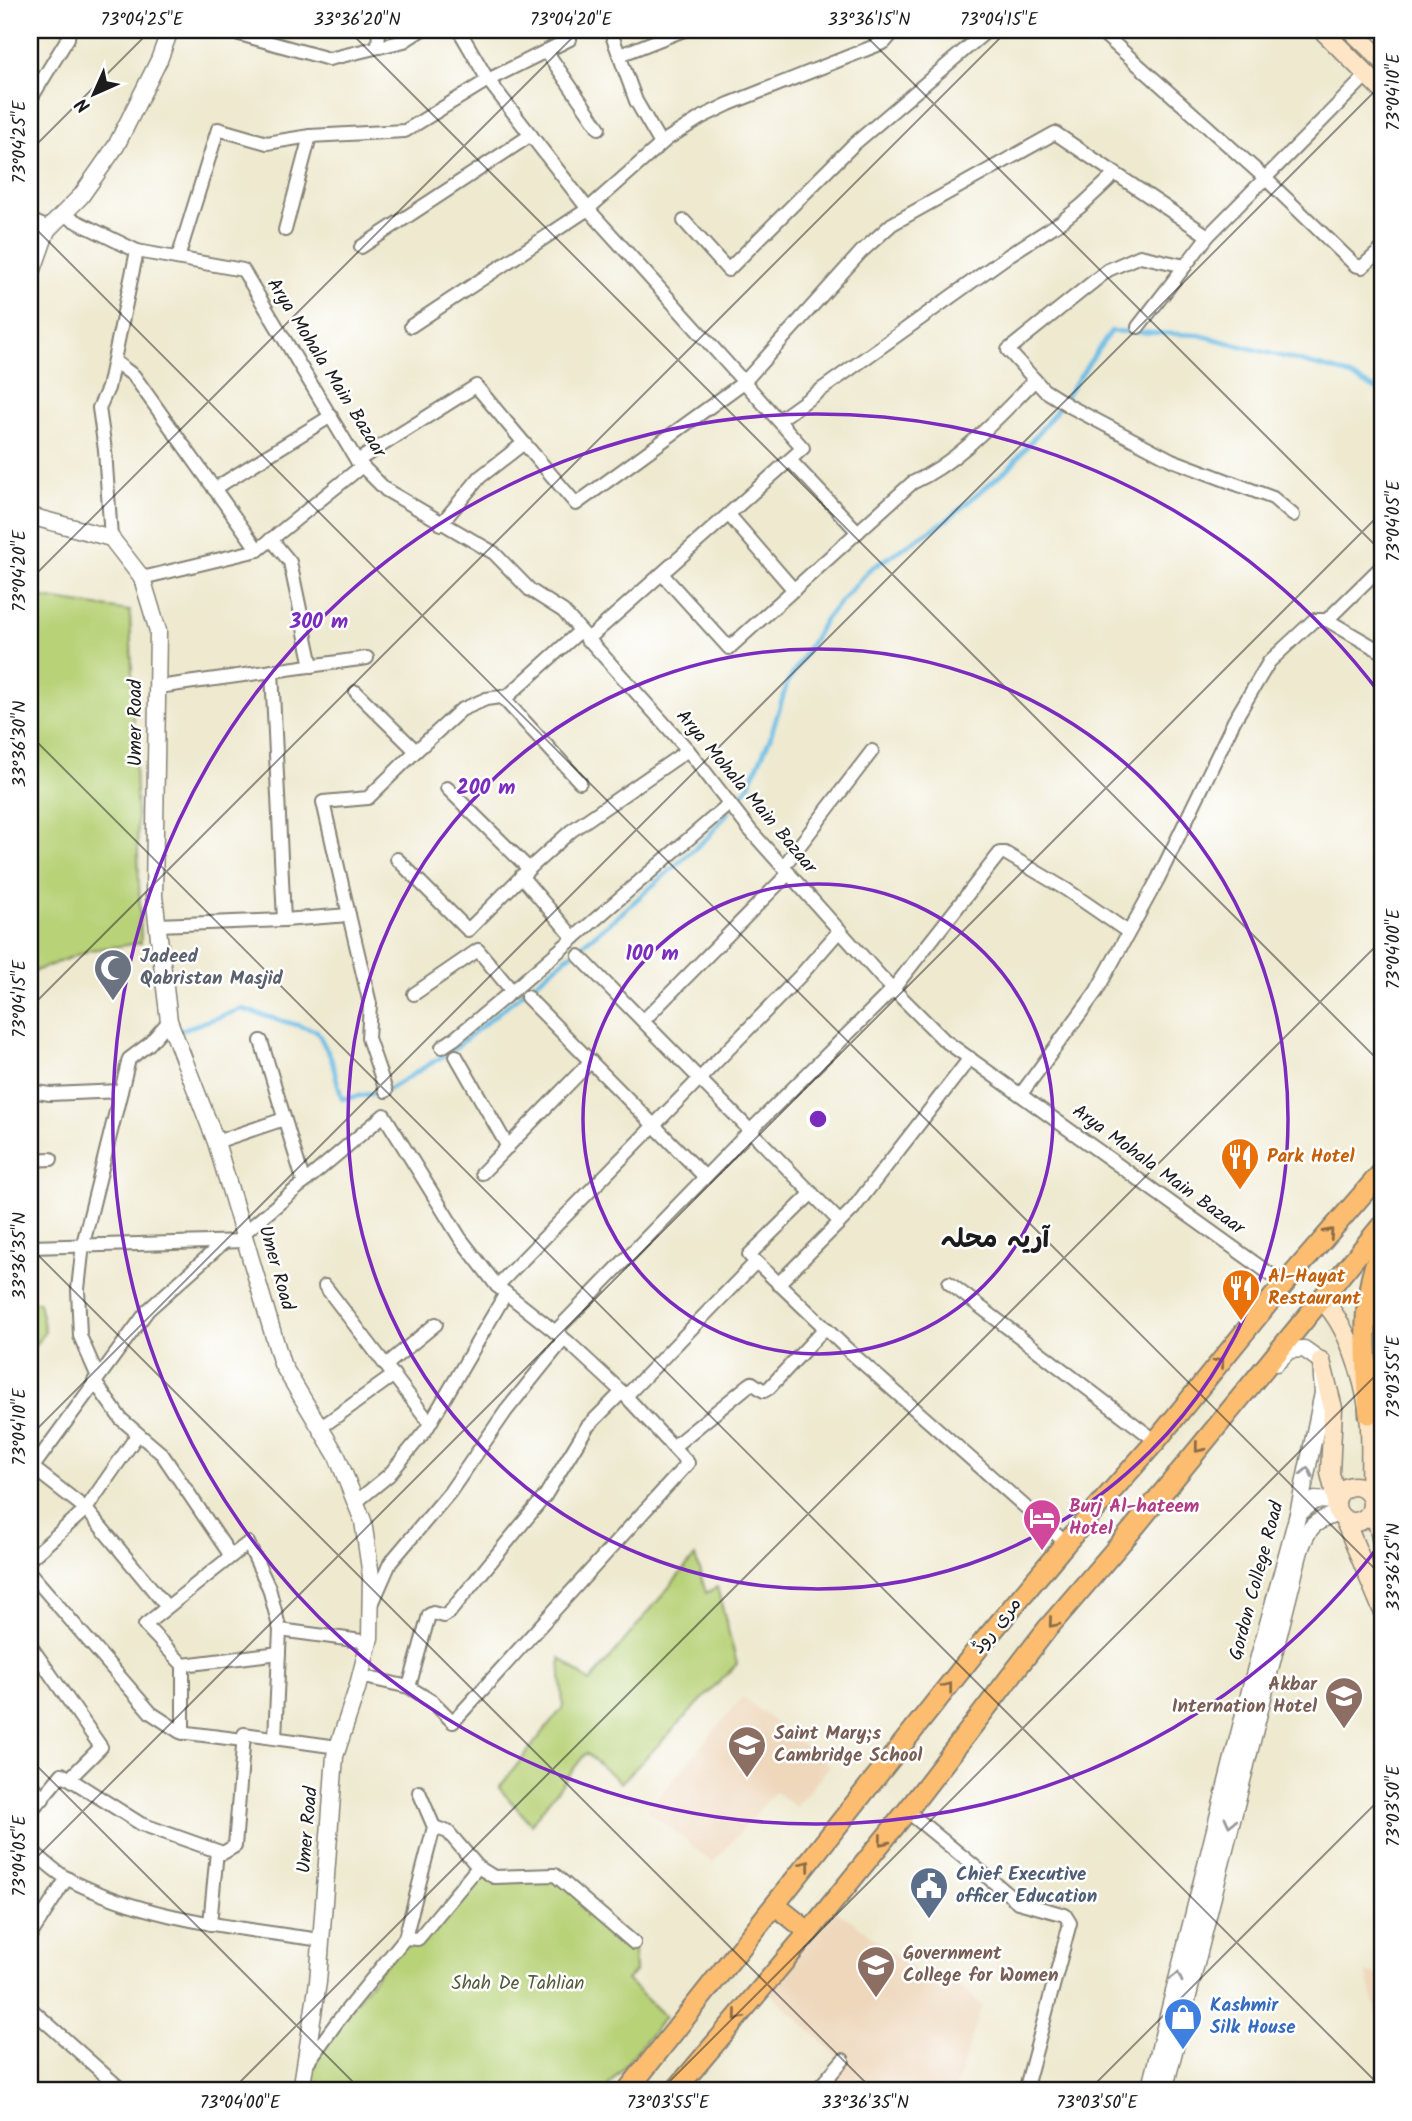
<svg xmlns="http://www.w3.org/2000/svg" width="1412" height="2121" font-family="Kalam,'Playpen Sans Arabic',sans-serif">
  <rect width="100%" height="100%" fill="#fff"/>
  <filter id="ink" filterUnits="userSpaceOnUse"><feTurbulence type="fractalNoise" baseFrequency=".0143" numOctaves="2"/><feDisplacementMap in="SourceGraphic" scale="14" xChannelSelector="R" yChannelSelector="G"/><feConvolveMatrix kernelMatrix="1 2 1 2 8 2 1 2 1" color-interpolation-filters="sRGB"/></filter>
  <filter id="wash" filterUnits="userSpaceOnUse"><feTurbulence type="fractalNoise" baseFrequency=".00686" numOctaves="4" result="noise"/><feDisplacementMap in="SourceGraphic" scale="28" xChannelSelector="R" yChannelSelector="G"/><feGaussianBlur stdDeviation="1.57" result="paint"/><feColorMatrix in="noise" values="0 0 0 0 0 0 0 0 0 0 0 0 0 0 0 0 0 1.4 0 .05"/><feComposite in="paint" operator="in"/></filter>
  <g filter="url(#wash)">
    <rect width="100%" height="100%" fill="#eee9cf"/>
    <g fill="#eed7bb">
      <polygon points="743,1697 830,1766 796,1807 775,1792 713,1863 647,1810"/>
      <polygon points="831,1909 854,1922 942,1993 953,1980 982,2005 955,2091 824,2091 820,2087 843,2060 763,1987"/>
      <polygon points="1366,1972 1382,1976 1382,2030"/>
    </g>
    <g fill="#b8d278" stroke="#6a774a" stroke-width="2">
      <polygon points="30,596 130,611 141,943 90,950 30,973"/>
      <polygon points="30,1302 39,1302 45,1331 30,1353"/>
      <polygon points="695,1556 706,1593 717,1587 737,1664 621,1783 586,1753 531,1824 499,1788 563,1707 560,1658 590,1682"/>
      <polygon points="478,1867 494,1877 555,1875 634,1943 635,1972 627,1980 665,2017 604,2091 301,2091 305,2066 405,1938 418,1939"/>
    </g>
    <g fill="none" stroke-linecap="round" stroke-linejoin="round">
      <g stroke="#68bbe4" stroke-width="4.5">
        <polyline points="733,806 749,785 770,738 787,684 826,618 870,569 944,522 1010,467 1053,415 1111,331 1199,335 1342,372 1382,392"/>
        <polyline points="178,1031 242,1009 317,1031 331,1058 342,1099 386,1091 451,1051 618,916 709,836 728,812"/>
        <polyline points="141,1055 156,1051 160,1038 170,1034"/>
      </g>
    </g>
  </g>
  <g filter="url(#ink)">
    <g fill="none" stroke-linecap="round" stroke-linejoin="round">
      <defs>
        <g id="minor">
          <polyline points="225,30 329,59 404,41 421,30"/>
          <polyline points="610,30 636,101 661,144"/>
          <polyline points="1099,30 1265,178 1355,265 1362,267 1382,249"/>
          <polyline points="378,47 379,30"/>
          <polyline points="546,51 599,128"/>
          <polyline points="620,55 684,30"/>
          <polyline points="30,100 68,38 69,30"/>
          <polyline points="63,215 137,251 108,388 99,408 105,450 111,538"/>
          <polyline points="30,220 49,228"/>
          <polyline points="684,221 728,270 853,145 988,30"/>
          <polyline points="285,230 310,136"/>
          <polyline points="361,247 531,135"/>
          <polyline points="137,251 243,270 357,461 386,490 494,553 530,590 563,611 688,750 750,830 881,977 944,1040 1284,1284"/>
          <polyline points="178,258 218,129 267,143 310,136 405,131 488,80 570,39"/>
          <polyline points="411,326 588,209 667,139 702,117 729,104 885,42 890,36 887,30"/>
          <polyline points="1138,327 1185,266"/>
          <polyline points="114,361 134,376 258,550"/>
          <polyline points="779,420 1009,255 1062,221 1081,206 1115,174"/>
          <polyline points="790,460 858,532"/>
          <polyline points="357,461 476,386 524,443"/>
          <polyline points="214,489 331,416"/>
          <polyline points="729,515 794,590"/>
          <polyline points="1293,515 1273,498 1172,460 1071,407 1044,390 1008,350 1108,270 1140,256 1185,266 1208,236 1367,75"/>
          <polyline points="441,524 480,477 524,443 576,504 744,382 588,209 488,80 459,30"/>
          <polyline points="271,539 290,562 312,666"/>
          <path d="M662 574 729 648 912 483C960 461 998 417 1035 380"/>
          <polyline points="142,578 258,550 362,466"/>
          <polyline points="1327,620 1382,652"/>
          <polyline points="587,640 803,448 744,382 861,252 892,224 1055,133 1208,236"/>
          <polyline points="272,671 284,920"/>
          <polyline points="158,687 367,658"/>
          <polyline points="356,692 416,751 461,710 486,699 508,696 580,631"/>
          <polyline points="503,698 580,782"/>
          <polyline points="447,788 526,866 531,867 571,831 688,750"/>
          <polyline points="397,859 468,930 531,867"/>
          <polyline points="783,867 872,751"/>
          <polyline points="521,876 574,938"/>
          <polyline points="349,915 323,802 368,798 416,751"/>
          <polyline points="158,925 284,920 349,915 370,1004 368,1038 386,1091"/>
          <polyline points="579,956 840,1222"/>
          <polyline points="414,994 478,950 512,991"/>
          <polyline points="527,997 705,1177"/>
          <polyline points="643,1021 789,873"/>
          <polyline points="261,1041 304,1183"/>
          <polyline points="442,1047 454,1039 517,987 729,804"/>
          <polyline points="456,1056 508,1147"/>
          <polyline points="30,1091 50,1094 121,1091"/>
          <polyline points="1021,1094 1096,992 1158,879 1234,721 1269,662 1314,620 1327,620 1382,566"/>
          <polyline points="216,1142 284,1119"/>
          <polyline points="30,1160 51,1159"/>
          <polyline points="482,1173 591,1061"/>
          <polyline points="812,1193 749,1255 847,1349 1066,1543"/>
          <polyline points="244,1233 384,1115 460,1238 497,1286 568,1342 622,1392 688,1463 453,1722 433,1702 409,1687 360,1676"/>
          <polyline points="30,1247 246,1241"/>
          <polyline points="949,1283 1156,1441"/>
          <polyline points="778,1284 853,1209 970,1058"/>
          <polyline points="325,1286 430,1423"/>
          <polyline points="497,1286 800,976 840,930"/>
          <polyline points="555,1332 744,1137 893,989 1000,853 1005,853 1067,890 1128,932"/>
          <polyline points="386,1365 436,1324"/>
          <polyline points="98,1377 80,1336 78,1289 83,1244 129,1059 149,1044 169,1021"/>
          <polyline points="94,1381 121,1419 162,1454 231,1556"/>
          <polyline points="626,1396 755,1263 758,1265"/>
          <polyline points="320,1428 394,1375"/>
          <polyline points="673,1447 749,1385 752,1383 764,1391 769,1388 825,1328"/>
          <polyline points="32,1467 86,1509 167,1607"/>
          <polyline points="30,1471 148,1310 224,1242"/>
          <polyline points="356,1502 389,1475 426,1430 506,1293"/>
          <polyline points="30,1559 86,1509 138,1434"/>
          <polyline points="30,1573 151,1713 180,1732 243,1740"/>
          <polyline points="372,1604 390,1563 450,1492 506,1411 564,1339"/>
          <polyline points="280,1630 369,1642"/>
          <polyline points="30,1645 101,1747 70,1778"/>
          <polyline points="183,1665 279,1653"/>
          <polyline points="409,1687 429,1615 433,1613 444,1616 449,1613 545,1496 587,1427 622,1392"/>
          <polyline points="183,1733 183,1665 145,1625 248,1543 269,1588 280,1630 275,1738"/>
          <polyline points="30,1781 43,1799"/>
          <polyline points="907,1811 1018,1902 1065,1915 1070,1923 1025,2091"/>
          <polyline points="30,1812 62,1774 141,1824 223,1853 235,1846 244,1734 338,1747"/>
          <polyline points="434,1827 448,1832 478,1867 494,1877 555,1875 634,1943"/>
          <path d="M30 1849C42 1859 55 1872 68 1879 147 1920 233 1927 320 1940"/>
          <polyline points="210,1924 217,1851"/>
          <polyline points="30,1936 67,1878"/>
          <polyline points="405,1938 434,1827 419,1792"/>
          <polyline points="30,2008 123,2091"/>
          <polyline points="305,2066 337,2022 405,1938 418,1939 478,1867"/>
          <polyline points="816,2091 843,2060"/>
        </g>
        <g id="tertiary">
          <polyline points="30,278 47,230 81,196 116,146 159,60 170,30"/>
          <polyline points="30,516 111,538 142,578 158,631 154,896 169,1021 216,1142 282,1364 337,1456 363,1521 371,1576 370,1638 357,1689 335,1756 318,1982 301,2091"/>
          <polyline points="1298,1514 1315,1500 1336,1501"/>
          <polyline points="1149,2091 1254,1675 1298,1514 1323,1393 1321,1361 1304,1349 1289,1350 1276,1363"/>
          <path d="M1164 2091 1300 1550C1309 1525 1314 1522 1338 1513"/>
        </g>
        <g id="secondary">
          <polyline points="1322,30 1382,90"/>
          <polyline points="1351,30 1382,60"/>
          <path d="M1322 1300C1348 1325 1364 1378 1369 1414 1372 1440 1369 1468 1371 1495"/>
          <polyline points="1321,1361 1333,1408 1330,1473 1336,1498"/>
          <circle cx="1354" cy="1504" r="18"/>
          <polyline points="1373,1504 1382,1542"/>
          <polyline points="1344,1519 1382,1609"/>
        </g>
        <g id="primary">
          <path d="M1369 1414C1367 1358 1358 1298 1382 1246"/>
          <polyline points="775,1905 809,1932"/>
          <polyline points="627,2091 984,1641 1066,1543 1156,1441 1274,1296 1382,1172"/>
          <polyline points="675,2091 809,1932 907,1811 1047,1629 1132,1530 1382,1225"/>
        </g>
      </defs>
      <use href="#minor" stroke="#858276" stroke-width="16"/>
      <use href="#tertiary" stroke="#858276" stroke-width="19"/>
      <use href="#secondary" stroke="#858276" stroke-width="21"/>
      <use href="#primary" stroke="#858276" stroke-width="23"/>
      <use href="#minor" stroke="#fff" stroke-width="12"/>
      <use href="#tertiary" stroke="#fff" stroke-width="16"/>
      <use href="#secondary" stroke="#fee5c5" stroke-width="18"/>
      <use href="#primary" stroke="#fcbd6f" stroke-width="19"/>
    </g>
    <defs><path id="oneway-chevron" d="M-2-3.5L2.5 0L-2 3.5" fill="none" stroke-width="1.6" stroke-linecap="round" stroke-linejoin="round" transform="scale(1.75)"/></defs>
    <g stroke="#8c6c46">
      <use href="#oneway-chevron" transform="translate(1329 1233) rotate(-48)"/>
      <use href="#oneway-chevron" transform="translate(1220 1362) rotate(-51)"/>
      <use href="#oneway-chevron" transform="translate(1199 1448) rotate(129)"/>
      <use href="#oneway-chevron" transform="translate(1053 1623) rotate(130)"/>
      <use href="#oneway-chevron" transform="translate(948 1687) rotate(-52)"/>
      <use href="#oneway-chevron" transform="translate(883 1841) rotate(129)"/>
      <use href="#oneway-chevron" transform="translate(806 1865) rotate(-52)"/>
      <use href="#oneway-chevron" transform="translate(738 2016) rotate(130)"/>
    </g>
    <g stroke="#999">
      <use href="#oneway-chevron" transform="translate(1307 1472) rotate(-78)"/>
      <use href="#oneway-chevron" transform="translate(1230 1822) rotate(104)"/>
      <use href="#oneway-chevron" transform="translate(1177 1977) rotate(-76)"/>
    </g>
  </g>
  <path fill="none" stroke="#1c1c1c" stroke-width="2" stroke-opacity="0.45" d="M348 30 1382 1064M860 30 1382 552M1372 30 1382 40M30 151 151 30M30 223 1382 1576M30 580 580 30M30 735 1382 2088M30 1008 1008 30M30 1247 874 2091M30 1436 1382 84M30 1759 362 2091M30 1864 1382 512M231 2091 1382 940M660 2091 1382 1369M1088 2091 1382 1797"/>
  <g fill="none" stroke="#7b2cbf" stroke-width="3.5">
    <circle cx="818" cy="1119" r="235"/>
    <circle cx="818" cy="1119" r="470"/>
    <path d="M1381 1543A705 705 0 1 1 1381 695"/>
  </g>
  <defs>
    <symbol id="mosque-pin" viewBox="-11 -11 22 30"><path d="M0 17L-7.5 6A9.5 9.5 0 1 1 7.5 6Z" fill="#6b7280" stroke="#fff"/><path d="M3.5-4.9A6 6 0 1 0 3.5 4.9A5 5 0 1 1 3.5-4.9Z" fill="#fff"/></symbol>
    <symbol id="restaurant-pin" viewBox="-11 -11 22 30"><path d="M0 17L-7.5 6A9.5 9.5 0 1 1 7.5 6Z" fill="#e8710a" stroke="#fff"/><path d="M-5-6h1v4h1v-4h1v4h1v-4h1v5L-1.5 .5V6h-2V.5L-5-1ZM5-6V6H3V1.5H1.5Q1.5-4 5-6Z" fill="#fff"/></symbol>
    <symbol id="hotel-pin" viewBox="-11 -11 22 30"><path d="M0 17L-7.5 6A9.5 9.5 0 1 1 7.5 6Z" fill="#d1479c" stroke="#fff"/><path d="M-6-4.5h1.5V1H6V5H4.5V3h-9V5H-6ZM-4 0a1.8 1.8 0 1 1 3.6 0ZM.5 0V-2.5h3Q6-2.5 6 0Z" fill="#fff"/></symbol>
    <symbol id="school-pin" viewBox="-11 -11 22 30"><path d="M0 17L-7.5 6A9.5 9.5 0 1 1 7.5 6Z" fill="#8d6e63" stroke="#fff"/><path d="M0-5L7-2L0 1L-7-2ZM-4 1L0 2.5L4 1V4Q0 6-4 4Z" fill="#fff"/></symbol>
    <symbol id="civic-pin" viewBox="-11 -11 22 30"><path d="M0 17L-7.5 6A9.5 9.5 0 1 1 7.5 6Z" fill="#5c6f8a" stroke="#fff"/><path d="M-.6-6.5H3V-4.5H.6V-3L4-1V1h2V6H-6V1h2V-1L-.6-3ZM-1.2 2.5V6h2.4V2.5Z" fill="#fff"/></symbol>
    <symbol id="shop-pin" viewBox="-11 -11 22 30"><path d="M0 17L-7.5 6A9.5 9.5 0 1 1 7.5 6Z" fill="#3f7fe0" stroke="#fff"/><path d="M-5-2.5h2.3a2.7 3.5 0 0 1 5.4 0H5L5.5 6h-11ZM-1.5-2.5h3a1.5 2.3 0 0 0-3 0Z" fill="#fff"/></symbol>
  </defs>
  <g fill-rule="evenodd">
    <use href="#mosque-pin" x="91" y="946" width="44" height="60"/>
    <use href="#restaurant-pin" x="1218" y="1135" width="44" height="60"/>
    <use href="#restaurant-pin" x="1219" y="1266" width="44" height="60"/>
    <use href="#hotel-pin" x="1020" y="1496" width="44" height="60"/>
    <use href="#school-pin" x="1322" y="1674" width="44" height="60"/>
    <use href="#school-pin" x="725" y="1723" width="44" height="60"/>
    <use href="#civic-pin" x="907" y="1864" width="44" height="60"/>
    <use href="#school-pin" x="854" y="1943" width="44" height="60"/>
    <use href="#shop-pin" x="1161" y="1995" width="44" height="60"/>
  </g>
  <g text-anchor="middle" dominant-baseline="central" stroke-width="5" stroke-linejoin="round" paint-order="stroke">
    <g font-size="19" fill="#1c1c1c" stroke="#fff">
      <text transform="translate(326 368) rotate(58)">Arya Mohala Main Bazaar</text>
      <text transform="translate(136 723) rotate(-90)">Umer Road</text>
      <text transform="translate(746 792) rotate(50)">Arya Mohala Main Bazaar</text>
      <text transform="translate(1158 1170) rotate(36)">Arya Mohala Main Bazaar</text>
      <text transform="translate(276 1268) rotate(74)">Umer Road</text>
      <text transform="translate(1257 1581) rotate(-75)">Gordon College Road</text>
      <text transform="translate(997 1626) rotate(-51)">مری روڈ</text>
      <text transform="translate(308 1830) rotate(-85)">Umer Road</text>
    </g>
    <g font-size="19" font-weight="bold" fill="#5b616d" stroke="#fff" text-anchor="start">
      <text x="140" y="957">Jadeed<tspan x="140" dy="22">Qabristan Masjid</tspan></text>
    </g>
    <g font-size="19" font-weight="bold" fill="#c56008" stroke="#fff" text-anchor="start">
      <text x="1267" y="1157">Park Hotel</text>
      <text x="1268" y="1277">Al-Hayat<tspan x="1268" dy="22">Restaurant</tspan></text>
    </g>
    <g font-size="19" font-weight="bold" fill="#b23c85" stroke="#fff" text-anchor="start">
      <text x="1069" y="1507">Burj Al-hateem<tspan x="1069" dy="22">Hotel</tspan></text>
    </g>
    <g font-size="19" font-weight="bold" fill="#785e54" stroke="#fff" text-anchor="start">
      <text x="1317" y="1685" text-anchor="end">Akbar<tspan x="1317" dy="22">Internation Hotel</tspan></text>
      <text x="774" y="1734">Saint Mary;s<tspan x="774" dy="22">Cambridge School</tspan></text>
      <text x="903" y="1954">Government<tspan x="903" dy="22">College for Women</tspan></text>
    </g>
    <g font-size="19" font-weight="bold" fill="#4e5e75" stroke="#fff" text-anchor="start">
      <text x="956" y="1875">Chief Executive<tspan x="956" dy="22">officer Education</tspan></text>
    </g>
    <g font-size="19" fill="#535c3c" stroke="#fff">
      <text x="518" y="1984">Shah De Tahlian</text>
    </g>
    <g font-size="19" font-weight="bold" fill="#366cbe" stroke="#fff" text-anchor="start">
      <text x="1210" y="2006">Kashmir<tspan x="1210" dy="22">Silk House</tspan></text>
    </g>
    <g font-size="26" font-weight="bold" fill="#1c1c1c" stroke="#fff">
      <text x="995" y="1240">آریہ محلہ</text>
    </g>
  </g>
  <circle cx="818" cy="1119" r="10" fill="#7b2cbf" stroke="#fff" stroke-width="3.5"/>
  <g font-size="21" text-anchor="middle" font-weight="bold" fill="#7b2cbf" stroke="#fff" stroke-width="5" stroke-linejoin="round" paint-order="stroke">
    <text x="319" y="628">300 m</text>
    <text x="486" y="794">200 m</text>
    <text x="652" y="960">100 m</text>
  </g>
  <rect width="1412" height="2121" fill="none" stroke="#fff" stroke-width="77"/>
  <g transform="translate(94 94) rotate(225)" stroke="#ffffff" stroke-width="5" paint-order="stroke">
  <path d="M0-5L12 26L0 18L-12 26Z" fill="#1c1c1c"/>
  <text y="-10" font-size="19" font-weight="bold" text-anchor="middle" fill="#1c1c1c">N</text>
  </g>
  <rect x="38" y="38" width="1336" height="2044" fill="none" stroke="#1c1c1c" stroke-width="2.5"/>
  <g font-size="18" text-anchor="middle" fill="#1c1c1c">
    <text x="142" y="25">73°04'25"E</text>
    <text x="357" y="25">33°36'20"N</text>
    <text x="571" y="25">73°04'20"E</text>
    <text x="869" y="25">33°36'15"N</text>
    <text x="999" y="25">73°04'15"E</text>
    <text transform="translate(1393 92) rotate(-90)" y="6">73°04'10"E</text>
    <text transform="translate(19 142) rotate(-90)" y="6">73°04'25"E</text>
    <text transform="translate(1393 521) rotate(-90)" y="6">73°04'05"E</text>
    <text transform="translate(19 571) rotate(-90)" y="6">73°04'20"E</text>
    <text transform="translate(19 744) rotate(-90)" y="6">33°36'30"N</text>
    <text transform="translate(1393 949) rotate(-90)" y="6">73°04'00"E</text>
    <text transform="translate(19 999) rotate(-90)" y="6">73°04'15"E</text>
    <text transform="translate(19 1256) rotate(-90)" y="6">33°36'35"N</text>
    <text transform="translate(1393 1377) rotate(-90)" y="6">73°03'55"E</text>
    <text transform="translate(19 1427) rotate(-90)" y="6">73°04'10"E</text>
    <text transform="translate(1393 1567) rotate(-90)" y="6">33°36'25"N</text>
    <text transform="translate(1393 1806) rotate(-90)" y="6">73°03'50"E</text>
    <text transform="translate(19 1856) rotate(-90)" y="6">73°04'05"E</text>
    <text x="240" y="2108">73°04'00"E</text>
    <text x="668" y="2108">73°03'55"E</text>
    <text x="865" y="2108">33°36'35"N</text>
    <text x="1097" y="2108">73°03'50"E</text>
  </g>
</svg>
